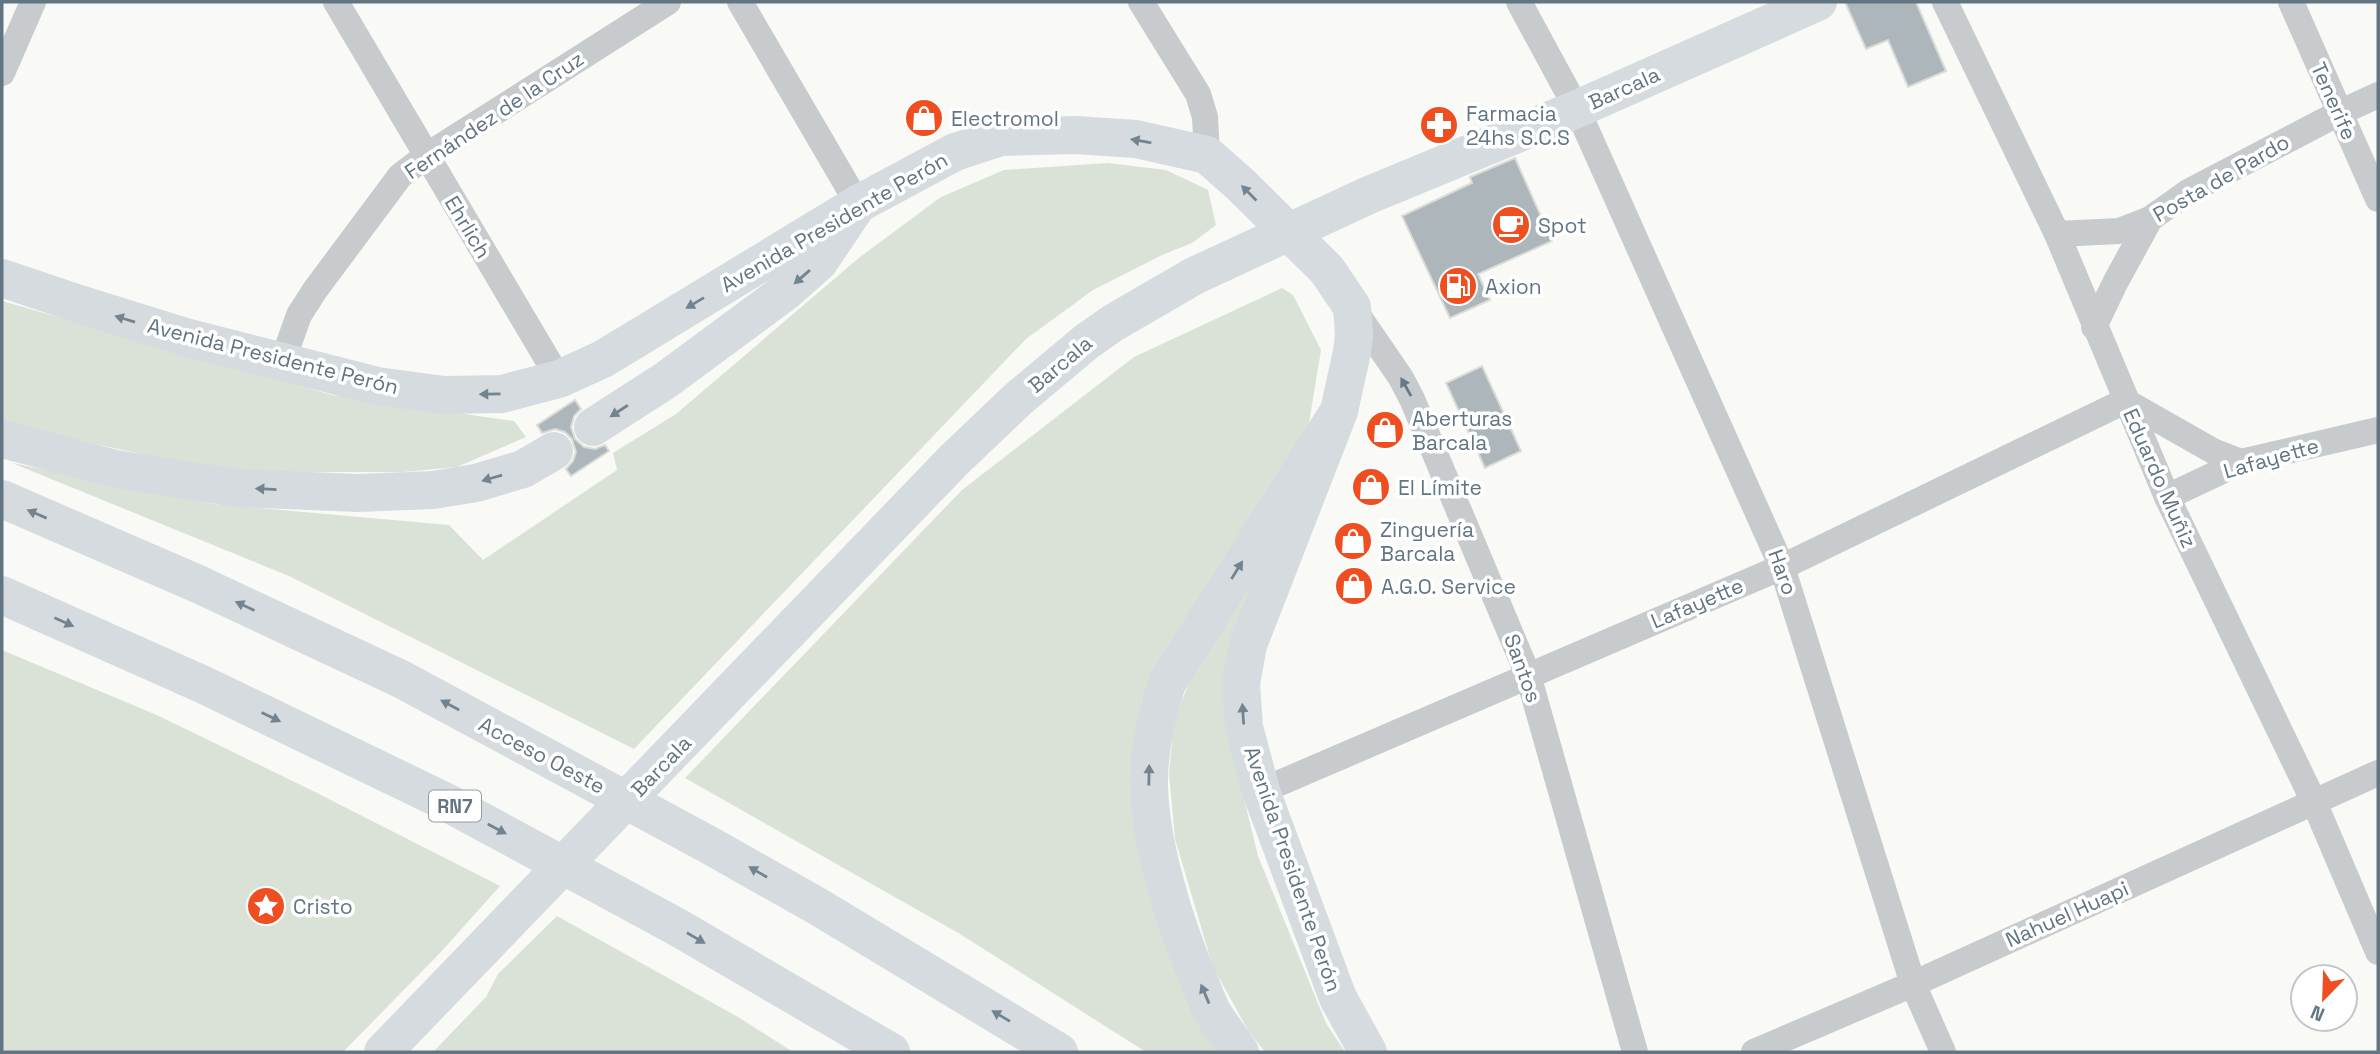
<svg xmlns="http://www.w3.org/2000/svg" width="2380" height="1054" font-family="'Space Grotesk',sans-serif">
  <rect width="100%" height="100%" fill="#f9f9f6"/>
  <g fill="#dae1d7">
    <polygon points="1108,163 1166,170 1208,190 1216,225 1192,243 1162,255 1093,290 1026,339 634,749 289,576 12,463 214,504 449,525 483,560 617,470 613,453 676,414 860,257 941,197 1004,170"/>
    <polygon points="1282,288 1293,295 1321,350 1308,429 1288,467 1142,699 1133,763 1228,1052 1146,1052 960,934 685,778 962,490 1134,357"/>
    <polygon points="2,301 332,395 514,421 526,437 457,467 403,472 225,472 2,424"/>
    <polygon points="1268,549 1231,745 1258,856 1326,1023 1345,1052 1265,1052 1249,1032 1213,967 1175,839 1169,774 1174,719 1198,662"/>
    <polygon points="2,650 159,716 313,791 500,886 440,953 343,1052 2,1052"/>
    <polygon points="557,916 738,1017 793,1052 433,1052 486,997 498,974"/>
  </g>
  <g fill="#adb6bb" stroke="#dbdbd8" stroke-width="2">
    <polygon points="1845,2 1916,2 1946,71 1908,87 1888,40 1866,49"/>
    <polygon points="1515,158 1552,241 1478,274 1490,300 1450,318 1402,216 1472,183 1470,177"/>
    <polygon points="1482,366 1521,451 1485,468 1446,383"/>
    <polygon points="575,400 581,409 574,416 571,427 575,439 584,447 595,449 605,445 609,451 571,476 566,469 573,461 576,452 572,439 565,432 555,429 542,433 537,425"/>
  </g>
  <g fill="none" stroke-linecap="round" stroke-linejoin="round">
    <g stroke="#c7cbce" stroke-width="26">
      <polyline points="336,2 559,379"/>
      <polyline points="740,2 858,204"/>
      <polyline points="1141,2 1198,94 1205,117 1207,155"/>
      <polyline points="1519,2 1577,109 1782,567 1913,984 1943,1052"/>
      <polyline points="1945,2 2057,234 2167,497 2314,802 2378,952"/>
      <polyline points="2291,2 2378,199"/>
      <polyline points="2,73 33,2"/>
      <polyline points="2057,234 2119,231 2150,219 2188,192 2339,113 2378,95"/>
      <polyline points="1353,308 1401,378 1412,399 1528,675 1635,1052"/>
      <polyline points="2094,327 2115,283 2150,219"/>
      <polyline points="282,363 299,315 315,290 400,176 426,156 668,2"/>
      <polyline points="2167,497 2241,462 2378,430"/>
      <polyline points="1261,791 1782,567 2125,401 2213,451 2241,462"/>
      <polyline points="1754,1052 1913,984 2378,773"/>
    </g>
    <g stroke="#d6dbdf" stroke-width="38">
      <polyline points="2,278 79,304 185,337 377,386 444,395 502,394 559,379 603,359 858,204 955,152 1001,137 1075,135 1136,139 1207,155 1240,184 1327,270 1352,307 1354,335 1352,352 1339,411 1248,645 1241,684 1244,727 1261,791 1338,998 1368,1052"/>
      <polyline points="383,1052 954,460 1018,399 1086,342 1113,323 1194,276 1369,195 1577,109 1818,2"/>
    </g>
    <g stroke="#d6dbdf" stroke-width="38">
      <polyline points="593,427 666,380 785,292 819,262 858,204"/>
      <polyline points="2,439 116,469 237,488 358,493 433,490 476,483 523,469 554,451"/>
      <polyline points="2,499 198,584 401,679 709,845 817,906 1059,1052"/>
      <polyline points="2,595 204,685 444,801 677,927 891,1052"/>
      <path d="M1240 1052C1231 1039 1221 1026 1213 1013 1207 1002 1203 989 1198 978 1175 925 1149 841 1149 782 1149 747 1156 716 1167 683L1339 411"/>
    </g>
  </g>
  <defs><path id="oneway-solid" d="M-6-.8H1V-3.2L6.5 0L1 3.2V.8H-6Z" transform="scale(1.75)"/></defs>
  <g fill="#738491">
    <use href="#oneway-solid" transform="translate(1141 141) rotate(-170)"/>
    <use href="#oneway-solid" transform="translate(1249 193) rotate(-135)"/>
    <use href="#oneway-solid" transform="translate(802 277) rotate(139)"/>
    <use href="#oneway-solid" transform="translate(695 303) rotate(149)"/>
    <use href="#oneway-solid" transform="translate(125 319) rotate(-163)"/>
    <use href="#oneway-solid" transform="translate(490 394) rotate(179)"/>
    <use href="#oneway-solid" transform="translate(619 411) rotate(147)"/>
    <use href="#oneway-solid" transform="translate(492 478) rotate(164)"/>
    <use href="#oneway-solid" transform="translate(266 489) rotate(-177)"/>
    <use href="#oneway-solid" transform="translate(37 514) rotate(-157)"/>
    <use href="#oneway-solid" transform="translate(1237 570) rotate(-58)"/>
    <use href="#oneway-solid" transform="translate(245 606) rotate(-155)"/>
    <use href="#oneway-solid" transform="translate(64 622) rotate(24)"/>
    <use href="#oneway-solid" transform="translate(450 705) rotate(-152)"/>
    <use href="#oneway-solid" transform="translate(1243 714) rotate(-94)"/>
    <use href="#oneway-solid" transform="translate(271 717) rotate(26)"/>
    <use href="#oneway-solid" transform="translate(1149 775) rotate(-89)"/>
    <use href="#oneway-solid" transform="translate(497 829) rotate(28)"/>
    <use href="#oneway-solid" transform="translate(758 872) rotate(-150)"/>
    <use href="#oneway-solid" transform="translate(696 938) rotate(30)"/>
    <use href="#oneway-solid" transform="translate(1205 994) rotate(-113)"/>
    <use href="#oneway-solid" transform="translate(1001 1016) rotate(-149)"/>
  </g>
  <use fill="#677987" href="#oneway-solid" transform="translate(1406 387) rotate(-119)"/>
  <defs>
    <symbol id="shop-disc" viewBox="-11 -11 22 22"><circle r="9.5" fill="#ef4e21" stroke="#fff"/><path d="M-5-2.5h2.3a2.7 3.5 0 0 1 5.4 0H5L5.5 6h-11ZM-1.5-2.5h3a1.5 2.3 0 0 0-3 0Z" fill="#fff"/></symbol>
    <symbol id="pharmacy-disc" viewBox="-11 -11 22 22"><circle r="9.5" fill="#ef4e21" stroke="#fff"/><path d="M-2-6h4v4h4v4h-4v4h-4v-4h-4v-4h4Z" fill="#fff"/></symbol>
    <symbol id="cafe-disc" viewBox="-11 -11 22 22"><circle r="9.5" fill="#ef4e21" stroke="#fff"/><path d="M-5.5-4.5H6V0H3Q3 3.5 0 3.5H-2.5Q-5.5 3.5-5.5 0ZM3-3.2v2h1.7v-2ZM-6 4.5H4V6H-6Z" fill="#fff"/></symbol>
    <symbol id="fuel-disc" viewBox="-11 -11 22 22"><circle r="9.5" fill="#ef4e21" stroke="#fff"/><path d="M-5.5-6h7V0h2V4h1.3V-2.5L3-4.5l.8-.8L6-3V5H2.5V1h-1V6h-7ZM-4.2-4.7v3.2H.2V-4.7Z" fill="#fff"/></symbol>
    <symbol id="sight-disc" viewBox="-11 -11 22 22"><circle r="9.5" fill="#ef4e21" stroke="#fff"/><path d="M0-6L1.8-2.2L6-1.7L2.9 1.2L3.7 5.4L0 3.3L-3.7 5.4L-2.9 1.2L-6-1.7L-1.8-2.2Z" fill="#fff"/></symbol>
  </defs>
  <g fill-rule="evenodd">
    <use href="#shop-disc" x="902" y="96" width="44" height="44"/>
    <use href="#pharmacy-disc" x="1417" y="103" width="44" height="44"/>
    <use href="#cafe-disc" x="1489" y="203" width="44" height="44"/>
    <use href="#fuel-disc" x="1436" y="264" width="44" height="44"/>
    <use href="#shop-disc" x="1363" y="408" width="44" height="44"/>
    <use href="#shop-disc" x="1349" y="465" width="44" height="44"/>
    <use href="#shop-disc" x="1331" y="519" width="44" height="44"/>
    <use href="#shop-disc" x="1332" y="564" width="44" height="44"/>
    <use href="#sight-disc" x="244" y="884" width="44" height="44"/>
  </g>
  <g text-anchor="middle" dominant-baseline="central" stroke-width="7" stroke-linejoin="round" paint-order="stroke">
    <rect fill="#fff" stroke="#919ea8" stroke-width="2" x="429" y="790.5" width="52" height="31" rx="5"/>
    <g font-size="19" font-weight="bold" fill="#627583">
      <text x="455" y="806">RN7</text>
    </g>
    <g font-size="21" fill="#627583" stroke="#fff">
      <text transform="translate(1624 88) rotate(-24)">Barcala</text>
      <text transform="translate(2334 101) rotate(66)">Tenerife</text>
      <text transform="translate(494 115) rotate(-34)">Fernández de la Cruz</text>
      <text transform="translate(2221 178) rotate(-30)">Posta de Pardo</text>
      <text transform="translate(834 222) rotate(-30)">Avenida Presidente Perón</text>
      <text transform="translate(468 227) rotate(59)">Ehrlich</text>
      <text transform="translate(273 356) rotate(14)">Avenida Presidente Perón</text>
      <text transform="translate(1060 364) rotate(-40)">Barcala</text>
      <text transform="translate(2271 458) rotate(-16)">Lafayette</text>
      <text transform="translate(2160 478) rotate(66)">Eduardo Muñiz</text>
      <text transform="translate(1783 572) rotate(70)">Haro</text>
      <text transform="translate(1697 603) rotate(-23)">Lafayette</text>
      <text transform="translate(1523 668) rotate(70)">Santos</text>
      <text transform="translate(542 755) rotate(28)">Acceso Oeste</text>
      <text transform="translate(661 766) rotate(-46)">Barcala</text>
      <text transform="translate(1293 869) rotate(71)">Avenida Presidente Perón</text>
      <text transform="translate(2067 914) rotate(-24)">Nahuel Huapi</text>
    </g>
    <g font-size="21" fill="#627583" stroke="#fff" text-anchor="start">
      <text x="1466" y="113">Farmacia<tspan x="1466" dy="24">24hs S.C.S</tspan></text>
      <text x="951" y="118">Electromol</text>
      <text x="1538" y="225">Spot</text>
      <text x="1485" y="286">Axion</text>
      <text x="1412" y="418">Aberturas<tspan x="1412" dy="24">Barcala</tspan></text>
      <text x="1398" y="487">El Límite</text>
      <text x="1380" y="529">Zinguería<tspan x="1380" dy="24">Barcala</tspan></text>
      <text x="1381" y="586">A.G.O. Service</text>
      <text x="293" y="906">Cristo</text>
    </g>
  </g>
  <rect width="2380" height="1054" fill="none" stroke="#627583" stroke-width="7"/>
  <g transform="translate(2324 998) rotate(203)"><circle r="33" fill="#ffffff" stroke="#c0c8cd" stroke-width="2"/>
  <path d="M0-5L12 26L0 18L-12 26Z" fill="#ef4e21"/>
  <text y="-10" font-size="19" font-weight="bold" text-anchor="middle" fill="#627583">N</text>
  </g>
</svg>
